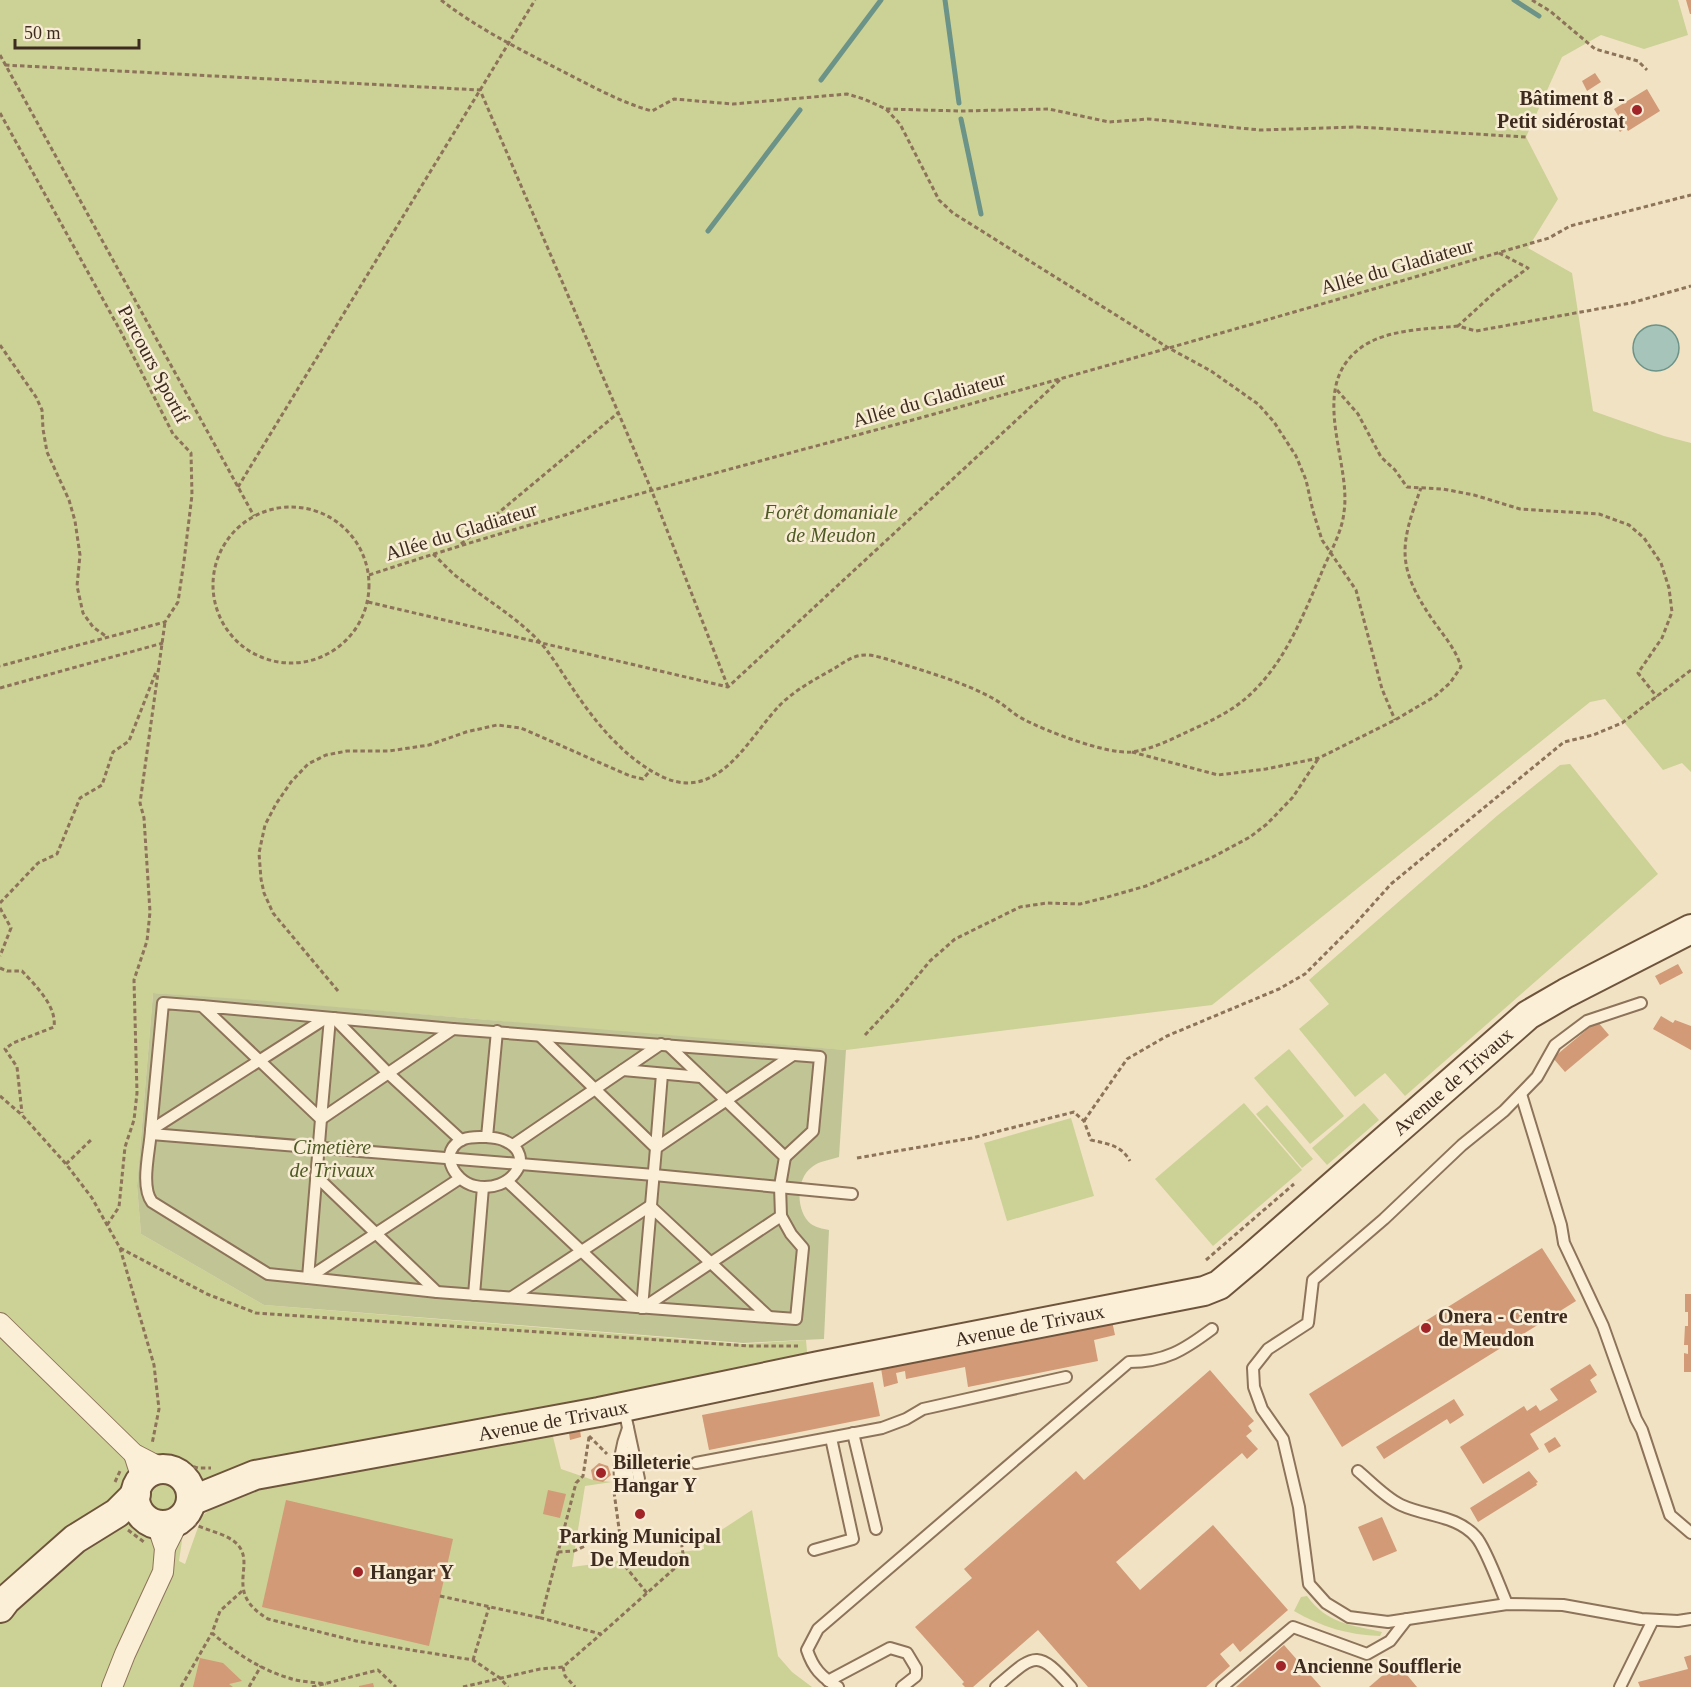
<svg xmlns="http://www.w3.org/2000/svg" width="1691" height="1687" font-family="Georgia,serif">
  <rect width="100%" height="100%" fill="#f1e2c4"/>
  <g fill="#ccd196">
    <polygon points="0,0 1678,0 1688,35 1644,49 1601,35 1562,57 1526,137 1558,199 1528,248 1572,273 1593,411 1664,436 1691,443 1691,772 1682,763 1663,770 1605,699 1590,702 1212,1005 846,1050 613,1033 478,1019 153,993 137,1186 141,1234 264,1305 743,1344 806,1340 808,1363 212,1499 184,1527 179,1561 185,1564 202,1516 227,1496 552,1433 561,1469 593,1480 612,1482 585,1486 572,1567 704,1549 703,1542 752,1510 778,1656 792,1672 812,1687 0,1687"/>
    <polygon points="1570,764 1658,874 1405,1096 1385,1073 1355,1097 1299,1029 1329,1004 1309,980 1498,815 1560,765"/>
    <polygon points="1289,1049 1344,1116 1310,1144 1254,1078"/>
    <polygon points="1244,1103 1302,1170 1213,1246 1155,1179"/>
    <polygon points="1364,1103 1379,1120 1327,1165 1312,1148"/>
    <polygon points="1267,1105 1313,1159 1302,1168 1256,1114"/>
    <polygon points="1071,1118 1094,1196 1007,1221 984,1143"/>
    <path d="M1307 1596C1327 1624 1352 1625 1382 1632L1380 1636C1348 1635 1322 1627 1294 1611L1301 1597Z"/>
  </g>
  <path fill="#c1c596" d="M153 993 241 999 846 1050 839 1157C830 1160 819 1161 812 1167 796 1178 795 1211 811 1224 815 1227 823 1229 829 1230L824 1339 743 1343 264 1305 141 1234 137 1186Z"/>
  <circle fill="#a6c4ba" stroke="#6c9388" stroke-width="1.5" cx="1656" cy="348" r="23"/>
  <g fill="none" stroke-linecap="round" stroke-linejoin="round">
    <g stroke="#6c9388" stroke-width="5">
      <polyline points="945,0 959,103"/>
      <polyline points="1514,0 1539,16"/>
      <polyline points="821,80 881,0"/>
      <polyline points="961,119 981,214"/>
      <polyline points="708,231 800,110"/>
    </g>
  </g>
  <g fill="#d29a77">
    <polygon points="1686,0 1691,0 1691,14 1690,14"/>
    <polygon points="1595,73 1601,82 1587,91 1582,81"/>
    <polygon points="1647,89 1660,111 1628,131 1626,128 1620,132 1616,126 1622,122 1614,109"/>
    <polygon points="1678,964 1683,973 1660,985 1655,976"/>
    <polygon points="1661,1016 1673,1023 1675,1020 1691,1026 1691,1050 1653,1029"/>
    <polygon points="1597,1021 1609,1035 1565,1072 1553,1058"/>
    <polygon points="1542,1248 1576,1301 1342,1447 1309,1394"/>
    <polygon points="1685,1294 1691,1294 1691,1372 1684,1372 1684,1353 1688,1354 1688,1345 1684,1345 1685,1326 1688,1326 1688,1312 1685,1312"/>
    <polygon points="1112,1321 1115,1335 1094,1340 1098,1361 968,1387 965,1367 906,1379 905,1371 896,1373 898,1383 884,1387 881,1368"/>
    <polygon points="1590,1364 1597,1375 1590,1380 1597,1392 1530,1434 1539,1449 1483,1484 1460,1447 1524,1406 1527,1411 1536,1405 1540,1411 1558,1400 1550,1389"/>
    <polygon points="1210,1370 1254,1421 1248,1426 1252,1431 1246,1436 1258,1449 1247,1459 1242,1453 1116,1562 1140,1590 1213,1525 1288,1610 1240,1652 1233,1643 1220,1654 1230,1666 1206,1687 1088,1687 1038,1630 973,1687 965,1687 962,1684 964,1682 915,1627 972,1578 964,1569 1076,1471 1084,1480"/>
    <polygon points="873,1382 880,1416 709,1450 702,1415"/>
    <polygon points="1454,1399 1464,1415 1450,1424 1447,1419 1384,1459 1376,1447"/>
    <polygon points="580,1430 581,1437 570,1440 569,1433"/>
    <polygon points="1555,1437 1561,1446 1549,1453 1544,1444"/>
    <polygon points="599,1463 608,1466 611,1475 603,1482 593,1480 591,1470"/>
    <polygon points="1529,1471 1538,1482 1536,1483 1537,1485 1478,1522 1470,1508"/>
    <polygon points="548,1490 566,1494 560,1518 543,1514"/>
    <polygon points="286,1500 453,1539 429,1646 262,1607"/>
    <polygon points="1382,1517 1397,1551 1373,1561 1358,1527"/>
    <polygon points="1284,1645 1321,1687 1236,1687"/>
    <polygon points="1691,1655 1691,1687 1640,1687 1638,1682 1688,1669 1684,1657"/>
    <polygon points="200,1658 223,1663 242,1681 229,1684 233,1687 193,1687"/>
    <polygon points="1397,1663 1417,1687 1369,1687"/>
    <polygon points="373,1683 374,1687 359,1687 359,1686"/>
  </g>
  <g fill="none" stroke-linecap="round" stroke-linejoin="round">
    <defs>
      <g id="lane">
        <polyline points="1641,1003 1587,1021 1555,1045 1537,1077 1504,1111 1462,1145 1384,1219 1313,1280 1308,1323 1268,1349 1253,1368 1254,1387 1262,1409 1283,1439 1299,1507 1309,1584 1326,1603 1349,1617 1388,1622 1507,1604 1563,1605 1641,1619 1678,1621 1691,1619"/>
        <path d="M326 1018 151 1130C150 1150 140 1186 152 1202L268 1274 308 1278 459 1179"/>
        <polyline points="334,1018 388,1073 461,1140"/>
        <polyline points="540,1036 656,1148 642,1308"/>
        <polyline points="623,1070 701,1077"/>
        <polyline points="662,1074 656,1148 793,1055"/>
        <polyline points="1521,1094 1561,1225 1564,1243 1603,1326 1636,1419 1642,1430 1670,1515 1691,1533"/>
        <polyline points="321,1119 453,1029"/>
        <polyline points="321,1119 330,1018"/>
        <polyline points="151,1130 163,1003 202,1006"/>
        <polyline points="151,1134 654,1175 852,1194"/>
        <path d="M487 1137C479 1137 471 1136 464 1139 437 1150 453 1181 475 1186 511 1194 538 1155 505 1141 500 1138 493 1138 487 1137L497 1031"/>
        <polyline points="513,1145 661,1044"/>
        <polyline points="316,1176 437,1292"/>
        <polyline points="507,1181 642,1308"/>
        <polyline points="474,1295 483,1187"/>
        <polyline points="512,1297 650,1206 769,1317 437,1292 308,1278 321,1119 202,1006 453,1029 820,1057 813,1131 785,1157"/>
        <polyline points="643,1308 781,1216 780,1186 785,1157 668,1045"/>
        <polyline points="769,1317 796,1319 803,1248 791,1234 781,1216"/>
        <polyline points="624,1409 639,1479"/>
        <polyline points="853,1433 876,1529"/>
        <polyline points="624,1451 629,1480"/>
        <polyline points="696,1463 882,1428 906,1419 923,1409 1066,1377"/>
        <path d="M1358 1471C1371 1482 1386 1498 1401 1505 1427 1517 1457 1515 1476 1537 1486 1548 1500 1588 1507 1604"/>
        <path d="M620 1481C618 1463 621 1446 628 1428"/>
        <polyline points="814,1550 853,1539 831,1438"/>
        <polyline points="828,1681 890,1648 907,1653 916,1668 916,1676 902,1687"/>
        <path d="M838 1687C821 1677 813 1668 807 1650L818 1629 1129 1362C1165 1362 1184 1350 1212 1329"/>
        <path d="M996 1687C1034 1655 1036 1647 1071 1687"/>
        <polyline points="1222,1687 1293,1627 1367,1654 1390,1641 1407,1619"/>
        <polyline points="1620,1687 1653,1620"/>
      </g>
      <g id="street">
        <polyline points="0,1323 134,1454 163,1469"/>
        <polyline points="134,1454 142,1479"/>
        <polyline points="165,1548 174,1530 174,1523"/>
        <polyline points="112,1687 125,1654 163,1572 165,1548 157,1524"/>
      </g>
      <g id="secondary">
        <circle cx="163" cy="1497" r="28"/>
        <path id="s1" d="M191 1501 255 1475 599 1412 819 1366 1204 1291 1219 1285 1251 1258 1528 1015 1566 993 1691 929"/>
        <polyline points="0,1608 6,1600 75,1539 117,1513 136,1494"/>
      </g>
    </defs>
    <use href="#lane" stroke="#8d7359" stroke-width="14"/>
    <use href="#street" stroke="#8d7359" stroke-width="22"/>
    <use href="#secondary" stroke="#6f543c" stroke-width="32"/>
    <g stroke="#8d7359" stroke-width="3" stroke-dasharray="4.5 3" stroke-linecap="butt">
      <path d="M441 0C477 28 519 49 560 70 590 85 619 102 652 111L674 99 733 104 847 94 864 99 886 109 900 124 939 200 953 213 1167 347 1211 371 1258 404 1274 422 1296 456 1306 480 1313 511 1322 540 1356 590 1382 689 1395 720"/>
      <polyline points="1532,0 1550,11 1595,49 1638,61 1647,70"/>
      <polyline points="0,55 254,516"/>
      <polyline points="5,65 480,90 651,489 728,687"/>
      <polyline points="886,109 960,111 1049,109 1109,122 1148,119 1260,130 1357,127 1526,137"/>
      <polyline points="0,113 121,332 173,434 191,453 192,495 184,561 178,602 165,622 0,666"/>
      <polyline points="1499,253 1528,268 1495,292 1458,326 1476,331 1631,303 1691,286"/>
      <polyline points="0,345 36,397 42,410 43,429 47,452 69,500 75,521 80,555 77,586 83,613 93,627 107,637"/>
      <polyline points="1337,390 1358,414 1381,457 1395,470 1407,487 1443,489 1474,495 1520,509 1599,514 1629,525 1644,538 1661,563 1669,588 1672,612 1662,638 1638,673 1657,697"/>
      <polyline points="238,487 535,0"/>
      <circle cx="291" cy="585" r="78"/>
      <polyline points="461,544 618,413"/>
      <path d="M433 554C442 562 450 572 460 579 485 599 513 615 536 638 550 652 560 670 571 686 595 722 625 760 665 778 720 801 749 737 780 705 796 689 816 679 835 668 846 661 855 654 869 655 883 657 898 663 912 667 940 676 969 685 994 699 1005 705 1014 715 1025 720 1048 732 1106 754 1131 752 1150 750 1170 740 1187 732 1202 725 1218 718 1233 708 1279 677 1300 623 1321 574 1329 554 1342 533 1344 512 1351 466 1315 401 1348 360 1373 328 1422 330 1458 326"/>
      <path d="M369 575C547 516 728 470 909 421 1123 362 1336 300 1549 238L1570 226 1691 195"/>
      <polyline points="368,602 728,687 1062,378"/>
      <polyline points="0,688 163,643"/>
      <path d="M1132 752 1218 775 1266 769 1319 758 1395 720 1434 697 1450 683 1461 667C1456 649 1443 635 1432 619 1396 566 1400 545 1421 488"/>
      <polyline points="0,903 38,863 57,854 80,798 102,785 113,752 129,741 156,672"/>
      <polyline points="0,908 11,928 0,956"/>
      <path d="M0 968 7 971H22C35 985 57 1006 54 1027L13 1043 5 1049 17 1067 22 1113"/>
      <polyline points="338,991 273,913 264,893 261,879 259,853 265,825 276,804 291,782 308,764 326,755 347,751 389,751 429,745 466,732 497,725 521,728 630,776 643,779 650,771"/>
      <polyline points="865,1035 896,1002 930,961 955,939 1020,907 1047,903 1080,904 1104,898 1146,886 1211,858 1250,837 1267,824 1293,797 1318,759"/>
      <polyline points="0,1096 22,1115 66,1164 92,1198 120,1248 154,1365 159,1409 152,1444"/>
      <polyline points="1084,1121 1127,1059 1167,1036 1279,989 1305,974 1356,923 1391,884 1564,742 1593,735 1622,723 1691,670"/>
      <path d="M857 1158 972 1138 1074 1112 1084 1121 1091 1140C1108 1144 1121 1145 1130 1161"/>
      <polyline points="66,1164 93,1138"/>
      <polyline points="107,1225 119,1207 125,1147 134,1120 137,1093 134,980 147,941 150,912 144,818 140,803 165,622"/>
      <polyline points="120,1248 207,1294 256,1313 748,1346 798,1346"/>
      <polyline points="1206,1260 1294,1184"/>
      <polyline points="589,1436 607,1454"/>
      <polyline points="589,1437 583,1476 576,1483 541,1618 601,1634 684,1560 680,1534"/>
      <polyline points="179,1463 198,1468 211,1468"/>
      <polyline points="115,1482 121,1469"/>
      <polyline points="614,1492 624,1565 647,1593"/>
      <path d="M192 1523C206 1531 227 1533 238 1545 256 1566 223 1592 268 1619L356 1641 473 1660 500 1678 508 1687"/>
      <polyline points="128,1530 144,1542"/>
      <polyline points="558,1552 574,1551 585,1546"/>
      <path d="M242 1591 220 1611 212 1633C234 1652 261 1670 289 1678 300 1682 314 1682 326 1684"/>
      <polyline points="440,1596 541,1618"/>
      <polyline points="473,1660 489,1607"/>
      <polyline points="563,1667 565,1676 575,1687"/>
      <polyline points="181,1687 212,1633"/>
      <polyline points="249,1687 261,1666"/>
      <polyline points="312,1687 378,1670 396,1687"/>
      <polyline points="463,1687 540,1669 563,1667 601,1634"/>
    </g>
    <use href="#lane" stroke="#fbefd8" stroke-width="10"/>
    <use href="#street" stroke="#fbefd8" stroke-width="20"/>
    <use href="#secondary" stroke="#fbefd8" stroke-width="28"/>
  </g>
  <g fill="#a12429" stroke="#f8ecd4" stroke-width="2">
    <circle cx="1637" cy="110" r="6"/>
    <circle cx="1426" cy="1328" r="6"/>
    <circle cx="601" cy="1473" r="6"/>
    <circle cx="640" cy="1514" r="6"/>
    <circle cx="358" cy="1572" r="6"/>
    <circle cx="1281" cy="1666" r="6"/>
  </g>
  <g text-anchor="middle" dominant-baseline="central" stroke-width="5" stroke-linejoin="round" paint-order="stroke">
    <g font-size="20" font-weight="bold" fill="#3c2b1e" stroke="#f8ecd4" text-anchor="start">
      <text x="1625" y="98" text-anchor="end">Bâtiment 8 -<tspan x="1625" dy="23">Petit sidérostat</tspan></text>
      <text x="1438" y="1316">Onera - Centre<tspan x="1438" dy="23">de Meudon</tspan></text>
      <text x="613" y="1462">Billeterie<tspan x="613" dy="23">Hangar Y</tspan></text>
      <text x="640" y="1536" text-anchor="middle">Parking Municipal<tspan x="640" dy="23">De Meudon</tspan></text>
      <text x="370" y="1572">Hangar Y</text>
      <text x="1293" y="1666">Ancienne Soufflerie</text>
    </g>
    <g font-size="20" fill="#3c2b1e" stroke="#f8ecd4">
      <text transform="translate(1397 266) rotate(-16)">Allée du Gladiateur</text>
      <text transform="translate(154 364) rotate(62)">Parcours Sportif</text>
      <text transform="translate(929 399) rotate(-16)">Allée du Gladiateur</text>
      <text transform="translate(461 531) rotate(-17)">Allée du Gladiateur</text>
      <text stroke="none"><textPath href="#s1" startOffset="1362">Avenue de Trivaux</textPath></text>
      <text stroke="none"><textPath href="#s1" startOffset="858">Avenue de Trivaux</textPath></text>
      <text stroke="none"><textPath href="#s1" startOffset="372">Avenue de Trivaux</textPath></text>
    </g>
    <g font-size="20" font-style="italic" fill="#4e5a23" stroke="#f8ecd4">
      <text x="831" y="512">Forêt domaniale<tspan x="831" dy="23">de Meudon</tspan></text>
      <text x="332" y="1147">Cimetière<tspan x="332" dy="23">de Trivaux</tspan></text>
    </g>
  </g>
  <path d="M15 39v9h124v-9" fill="none" stroke="#3c2b1e" stroke-width="3"/>
  <text x="24" y="39" font-size="18" fill="#3c2b1e" stroke="#f8ecd4" stroke-width="4.5" paint-order="stroke">50 m</text>
</svg>
